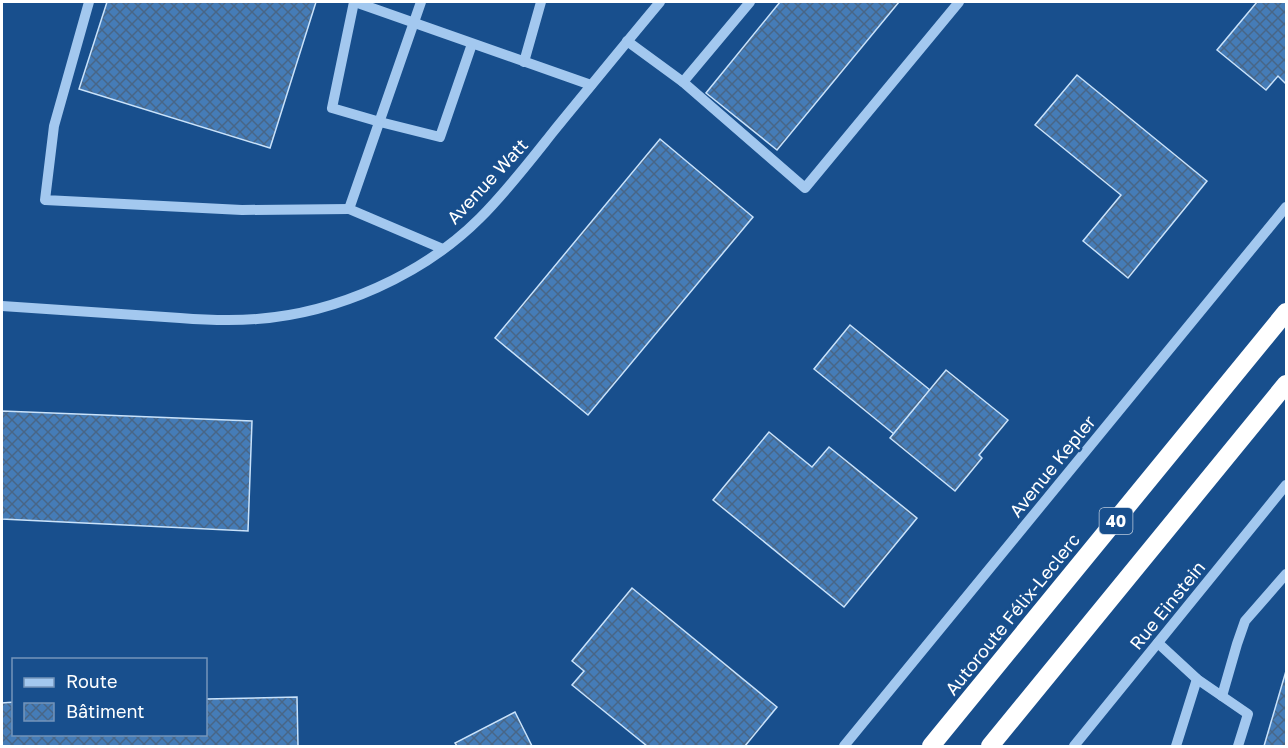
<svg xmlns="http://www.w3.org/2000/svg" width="1288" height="748" font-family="'Golos Text',sans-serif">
  <defs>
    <pattern id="building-cross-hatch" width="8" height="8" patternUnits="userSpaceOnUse" patternTransform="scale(1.5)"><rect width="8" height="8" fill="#457cb7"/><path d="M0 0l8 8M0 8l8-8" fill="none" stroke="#486687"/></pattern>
  </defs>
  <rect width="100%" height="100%" fill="#184f8d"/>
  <g fill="url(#building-cross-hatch)" stroke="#c9e2fa" stroke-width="1.5">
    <polygon points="107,2 316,2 270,148 79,89"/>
    <polygon points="780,2 899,2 777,150 706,93"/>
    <polygon points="1257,2 1286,2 1286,84 1278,76 1266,90 1217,50"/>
    <polygon points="1077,75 1207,181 1128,278 1083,241 1121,195 1035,125"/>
    <polygon points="660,139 753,217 588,415 495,338"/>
    <polygon points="850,325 930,390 894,434 814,369"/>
    <polygon points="946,370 1008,420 979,455 982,458 955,491 890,438"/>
    <polygon points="2,411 252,421 248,531 2,519"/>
    <polygon points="769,432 812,467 829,447 917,518 844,607 713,500"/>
    <polygon points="632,588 777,707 745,746 647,746 572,685 584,671 572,661"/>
    <polygon points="1286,671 1286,746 1264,746"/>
    <polygon points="297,697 298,746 2,746 2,703 14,702 14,734 206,734 206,699"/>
    <polygon points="515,712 532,746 457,746 455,743"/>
  </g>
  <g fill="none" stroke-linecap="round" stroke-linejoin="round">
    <g stroke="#a3c8ef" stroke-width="10">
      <polyline points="89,2 54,126 45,200 242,210 349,209"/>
      <polyline points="354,2 332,108 380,122 440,137 472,44"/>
      <polyline points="355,2 591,85"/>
      <polyline points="421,2 349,209 443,249"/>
      <polyline points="627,41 683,82 750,2"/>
      <polyline points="524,62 541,2"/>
      <polyline points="683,82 805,188 959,2"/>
      <path d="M2 306 180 318C206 320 232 321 257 319 337 313 423 275 480 218 507 191 530 161 553 132 589 88 624 45 660 2"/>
      <polyline points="1158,643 1197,679 1248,714 1238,746"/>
      <polyline points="1222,696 1237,644 1245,621 1286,574"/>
      <polyline points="844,746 1286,207"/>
      <polyline points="1074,746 1286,485"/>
      <polyline points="1176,746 1197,679"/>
    </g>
    <g stroke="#fff" stroke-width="18">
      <polyline points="931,746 1286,312"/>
      <polyline points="990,746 1286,384"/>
    </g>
  </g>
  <g text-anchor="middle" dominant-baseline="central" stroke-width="5" stroke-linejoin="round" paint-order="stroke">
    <rect fill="#184f8d" stroke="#bacadd" stroke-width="1.5" x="1099.5" y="508" width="33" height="26" rx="4.5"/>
    <g font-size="16" font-weight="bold" fill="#fff">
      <text x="1116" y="521">40</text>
    </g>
    <g font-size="18" fill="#fff" stroke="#184f8d">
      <text transform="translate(487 181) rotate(-47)">Avenue Watt</text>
      <text transform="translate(1052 466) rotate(-51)">Avenue Kepler</text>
      <text transform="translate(1167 605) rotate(-51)">Rue Einstein</text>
      <text transform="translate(1012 614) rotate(-51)">Autoroute Félix-Leclerc</text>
    </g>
  </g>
  <rect width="1288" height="748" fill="none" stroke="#ffffff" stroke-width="6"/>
  <rect x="12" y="658" width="195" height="78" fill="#184f8d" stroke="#7495bb" stroke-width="1.5"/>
  <rect x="24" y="678" width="30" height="9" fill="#a3c8ef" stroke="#7495bb" stroke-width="1.5"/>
  <text x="66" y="688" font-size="18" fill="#ffffff">Route</text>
  <rect x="24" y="703" width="30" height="18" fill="url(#building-cross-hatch)" stroke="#7495bb" stroke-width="1.5"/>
  <text x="66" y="718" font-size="18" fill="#ffffff">Bâtiment</text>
</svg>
